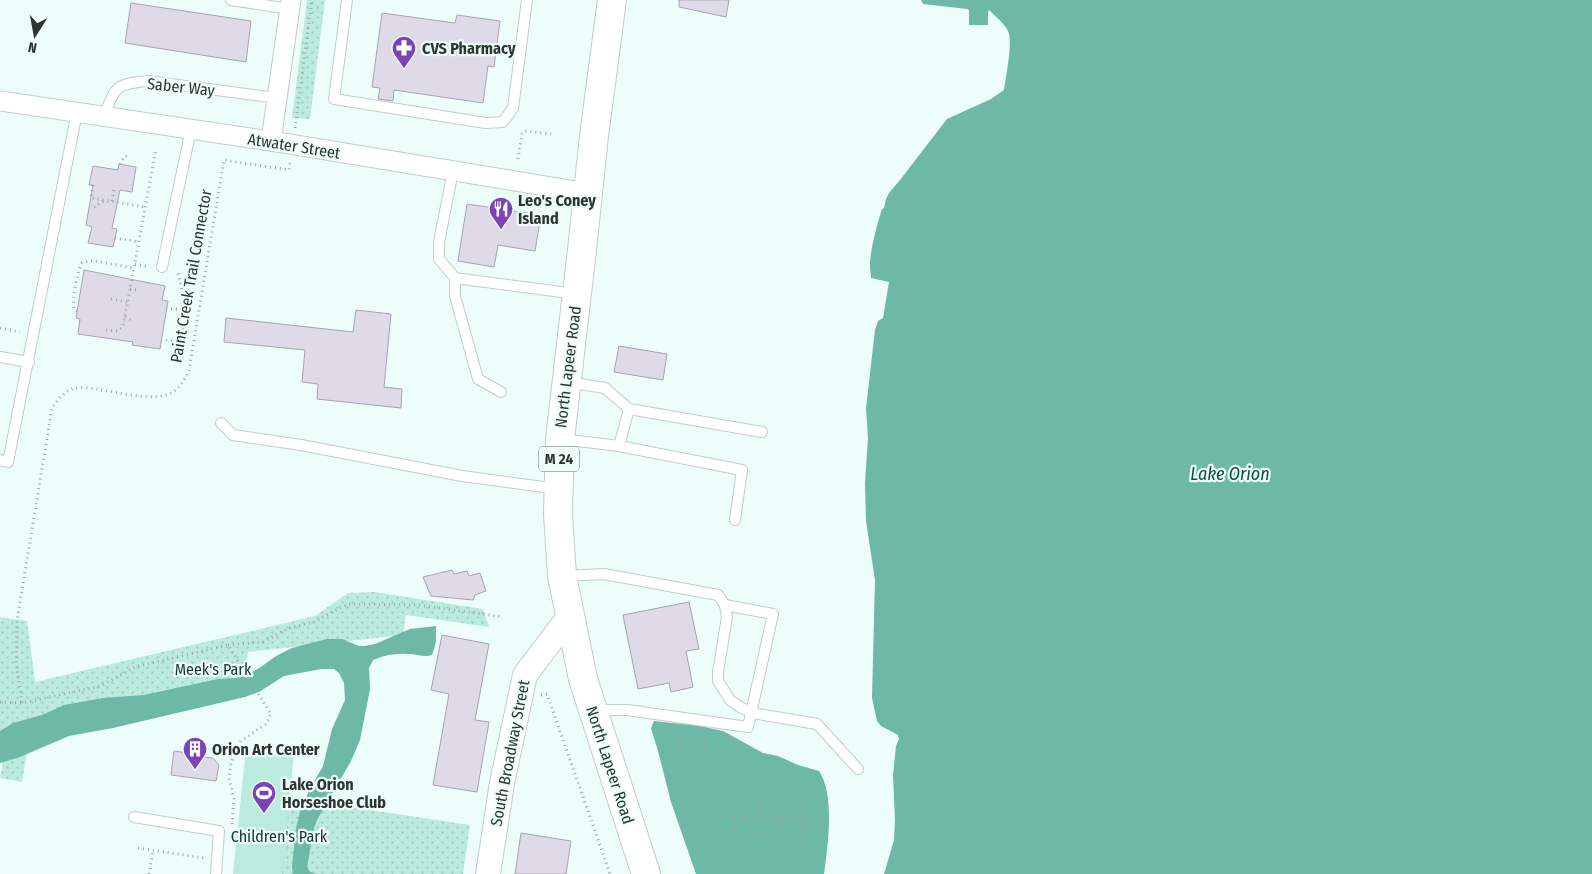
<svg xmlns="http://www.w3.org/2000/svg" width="1592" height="874" font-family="'Fira Sans Condensed',sans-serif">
  <defs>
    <pattern id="park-dots" width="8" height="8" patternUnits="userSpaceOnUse" patternTransform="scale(1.25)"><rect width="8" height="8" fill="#baebdd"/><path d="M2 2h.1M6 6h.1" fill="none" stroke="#a0cabe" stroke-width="1.8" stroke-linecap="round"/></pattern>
  </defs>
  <rect width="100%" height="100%" fill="#edfdf9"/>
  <g fill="url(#park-dots)">
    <polygon points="307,0 325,0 310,119 292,118"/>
    <polygon points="374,592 483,609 489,627 406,615 403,635 248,652 242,688 31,729 22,782 0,778 5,751 0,750 0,617 27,621 35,682 315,616 348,593"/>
    <polygon points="284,797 470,825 463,874 236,874"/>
  </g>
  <polygon fill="#baebdd" points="246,749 294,753 282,874 233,874"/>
  <g fill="#6eb8a6">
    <path d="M921 0H1592V874H884L894 840 895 819 893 775 896 746 899 739 898 735 881 726 877 721 872 698 875 580 866 521 865 483 868 438 866 408 875 330 878 321 883 318 889 282 871 278C871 274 870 270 870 266 870 250 877 225 882 209L884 208 886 199 889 193 900 180 947 119 991 99 1004 90C1006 77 1013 41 1008 31 1004 23 995 16 989 10L988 13V25H969V10L967 9 923 4Z"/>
    <path d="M436 626V642L432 655C425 658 417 654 408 654 395 653 385 655 373 660L369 668 370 689 360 740 351 761 317 820 314 828 307 867 310 872 317 874H293L292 867 296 828 300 812 309 791 323 766 332 729 345 700 344 683 339 673 334 669H321L284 676 259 692 245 697 113 728 69 736 20 757 0 763V731L13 723 42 715 64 705 103 698 144 695 218 679 238 678 258 669 276 656 292 648 327 639H342L359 646H365L375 644 410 629Z"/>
    <path d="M654 721 700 726 723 731 763 753 778 756 798 765 819 771C835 795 828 845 824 874H696L671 802 658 751 651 728Z"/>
  </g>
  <g fill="#dfdae7" stroke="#a8a3af">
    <polygon points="679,0 729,0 726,17 679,7"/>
    <polygon points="131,3 251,21 246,62 125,43"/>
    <polygon points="382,13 455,23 457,15 500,21 494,67 488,66 483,103 394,90 393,101 378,99 380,88 372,87"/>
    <polygon points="119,164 136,167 132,192 120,190 112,228 117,229 113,247 88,243 92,227 86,225 93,185 89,185 93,166 118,170"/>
    <polygon points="467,204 541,215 535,251 498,245 494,267 458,261"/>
    <polygon points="84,270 165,286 162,300 168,301 160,349 132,345 133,342 78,334 80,319 76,318"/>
    <polygon points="356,310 391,314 384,387 402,389 401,408 317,399 318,384 302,382 305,350 224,342 226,318 353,332"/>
    <polygon points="619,346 667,354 663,380 614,372"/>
    <polygon points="452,570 454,574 467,571 469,576 480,573 486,591 475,595 473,600 431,596 423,577"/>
    <polygon points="689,602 699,649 686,651 693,687 671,692 669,683 638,689 623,615"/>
    <polygon points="442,635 489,644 475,720 489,722 477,792 433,785 449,694 431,690"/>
    <polygon points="174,751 204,755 204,757 213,758 219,765 216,781 171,775"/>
    <polygon points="521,833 571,841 566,874 515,874"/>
  </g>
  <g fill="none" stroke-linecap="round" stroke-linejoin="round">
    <defs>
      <g id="service">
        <polyline points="231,0 290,9"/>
        <polyline points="347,0 334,99 486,123 503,122 513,108 527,0"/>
        <path d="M104 117C115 86 116 84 148 81L277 98"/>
        <polyline points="453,171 439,242 439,259 455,278 576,294"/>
        <polyline points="162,267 191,129"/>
        <polyline points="455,278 455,296 478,379 501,392"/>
        <polyline points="0,357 29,362"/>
        <polyline points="567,382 605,388 629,409 762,432"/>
        <polyline points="221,423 233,435 301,445 462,476 558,489"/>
        <polyline points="561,439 619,446 742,470 735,520"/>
        <polyline points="619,446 629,409"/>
        <polyline points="0,460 8,462 77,112"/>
        <polyline points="563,576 604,574 718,595 725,605 727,617 718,672 718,681 730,700 740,707 752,713 817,724 858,769"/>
        <polyline points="596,712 608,710 627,710 748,727 773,614 725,605"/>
        <polyline points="134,817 219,831 216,874"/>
      </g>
      <g id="minor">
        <polyline points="0,101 271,141 588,193"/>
        <polyline points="271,141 291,0"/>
      </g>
      <polyline id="tertiary" points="488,874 502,783 525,675 569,617"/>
      <polyline id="primary" points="612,0 594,136 582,250 560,439 558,514 562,576 583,679 646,874"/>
    </defs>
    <use href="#service" stroke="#becec9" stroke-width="12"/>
    <use href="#minor" stroke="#becec9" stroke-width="21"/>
    <use href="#tertiary" stroke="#becec9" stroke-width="26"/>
    <use href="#primary" stroke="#becec9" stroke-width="30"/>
    <g stroke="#9da8a5" stroke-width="3" stroke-dasharray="1 4" stroke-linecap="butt">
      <polyline points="295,128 312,0"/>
      <polyline points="518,159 522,134 525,131 551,134"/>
      <polyline points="120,164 124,157 129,155"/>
      <polyline points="93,185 91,198 145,207"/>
      <polyline points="112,201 114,189"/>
      <polyline points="94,207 105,200"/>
      <polyline points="115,238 139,242"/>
      <polyline points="135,264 149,267"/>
      <polyline points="130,289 136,290"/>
      <polyline points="111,299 128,302"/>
      <polyline points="166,309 180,309 183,307 183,302"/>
      <path d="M77 311 74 309C72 299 77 272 82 263L89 261H94L134 268"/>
      <polyline points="125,317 131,320"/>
      <polyline points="0,328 20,332"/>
      <polyline points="106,330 117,331 123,327 156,149"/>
      <path d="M161 340 172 341 180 339C188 315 184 294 177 270"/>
      <polyline points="228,645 263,642 289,628 315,622 330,613 349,604 418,605 503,617"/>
      <polyline points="541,695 547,694 610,874"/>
      <polyline points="0,702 22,703"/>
      <polyline points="681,747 683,730"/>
      <polyline points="704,751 706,734"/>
      <polyline points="728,754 730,738"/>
      <polyline points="729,816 823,823"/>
      <path d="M232 824 234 799 229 778 231 762 241 741 266 724 271 714 228 645 135 667 101 686 22 703 16 662 17 621 52 408C58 400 64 391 74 388 81 387 90 388 97 389 118 392 155 403 173 392 181 387 185 378 189 370L224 160 289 170 290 161"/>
      <polyline points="733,834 736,798"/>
      <polyline points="757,835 759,800"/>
      <polyline points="779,837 781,801"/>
      <polyline points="801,839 804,803"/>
      <polyline points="138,848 204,858 204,856"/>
      <polyline points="149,874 153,850"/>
    </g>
    <use href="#service" stroke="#fff" stroke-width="10"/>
    <use href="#minor" stroke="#fff" stroke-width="19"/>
    <use href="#tertiary" stroke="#fff" stroke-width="24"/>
    <use href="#primary" stroke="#fff" stroke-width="28"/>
  </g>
  <defs>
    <symbol id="pharmacy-pin" viewBox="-11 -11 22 30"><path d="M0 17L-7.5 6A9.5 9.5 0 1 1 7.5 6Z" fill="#7e42b7" stroke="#edfdf9"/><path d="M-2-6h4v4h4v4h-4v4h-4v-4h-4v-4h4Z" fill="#fff"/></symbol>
    <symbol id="restaurant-pin" viewBox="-11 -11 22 30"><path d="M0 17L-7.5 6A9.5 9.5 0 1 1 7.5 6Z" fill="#7e42b7" stroke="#edfdf9"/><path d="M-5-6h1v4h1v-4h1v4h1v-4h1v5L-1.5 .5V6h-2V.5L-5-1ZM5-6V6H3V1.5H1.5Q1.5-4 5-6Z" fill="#fff"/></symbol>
    <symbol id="building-pin" viewBox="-11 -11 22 30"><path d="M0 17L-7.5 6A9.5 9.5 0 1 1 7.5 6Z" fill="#7e42b7" stroke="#edfdf9"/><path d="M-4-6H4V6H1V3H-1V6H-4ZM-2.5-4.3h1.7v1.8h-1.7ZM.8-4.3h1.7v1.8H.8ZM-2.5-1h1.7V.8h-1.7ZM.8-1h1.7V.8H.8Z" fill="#fff"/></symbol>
    <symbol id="stadium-pin" viewBox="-11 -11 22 30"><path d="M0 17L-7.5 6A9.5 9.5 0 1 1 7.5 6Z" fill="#7e42b7" stroke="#edfdf9"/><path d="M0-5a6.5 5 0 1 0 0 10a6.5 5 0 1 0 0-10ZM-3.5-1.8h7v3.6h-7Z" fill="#fff"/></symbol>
  </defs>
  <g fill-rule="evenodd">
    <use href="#pharmacy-pin" x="390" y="34" width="28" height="38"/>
    <use href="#restaurant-pin" x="487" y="195" width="28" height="38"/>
    <use href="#building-pin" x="181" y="735" width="28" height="38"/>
    <use href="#stadium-pin" x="250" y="779" width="28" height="38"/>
  </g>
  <g text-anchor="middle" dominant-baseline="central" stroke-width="4.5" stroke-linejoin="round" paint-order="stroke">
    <rect fill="#edfdf9" stroke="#67706e" stroke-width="1" x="539" y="446.5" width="40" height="25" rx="4"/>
    <g font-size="15" font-weight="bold" fill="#2e3432">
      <text x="559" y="459">M 24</text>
    </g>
    <g font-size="16" font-weight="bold" fill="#2e3432" stroke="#edfdf9" text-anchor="start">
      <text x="422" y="48">CVS Pharmacy</text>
      <text x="518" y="200">Leo's Coney<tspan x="518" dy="18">Island</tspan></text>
      <text x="212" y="749">Orion Art Center</text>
      <text x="282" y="784">Lake Orion<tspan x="282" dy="18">Horseshoe Club</tspan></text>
    </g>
    <g font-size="16" fill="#2e3432" stroke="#edfdf9">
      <text transform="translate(181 87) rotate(6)">Saber Way</text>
      <text transform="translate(294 146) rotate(9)">Atwater Street</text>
      <text transform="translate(191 276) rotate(-80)">Paint Creek Trail Connector</text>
      <text transform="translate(568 367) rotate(-83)">North Lapeer Road</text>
      <text transform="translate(510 753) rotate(-79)">South Broadway Street</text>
      <text transform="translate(610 765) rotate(72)">North Lapeer Road</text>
    </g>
    <g font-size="16" fill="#13362e" stroke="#edfdf9">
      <text x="213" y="669">Meek's Park</text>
      <text x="279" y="836">Children's Park</text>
    </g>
    <g font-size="18" font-style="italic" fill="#0c4d40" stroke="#edfdf9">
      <text x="1230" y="474">Lake Orion</text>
    </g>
  </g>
  <g transform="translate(35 35) rotate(191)" stroke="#edfdf9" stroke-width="4" paint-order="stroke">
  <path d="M0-4L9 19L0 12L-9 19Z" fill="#2e3432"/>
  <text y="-8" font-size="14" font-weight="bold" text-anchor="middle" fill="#2e3432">N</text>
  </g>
</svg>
